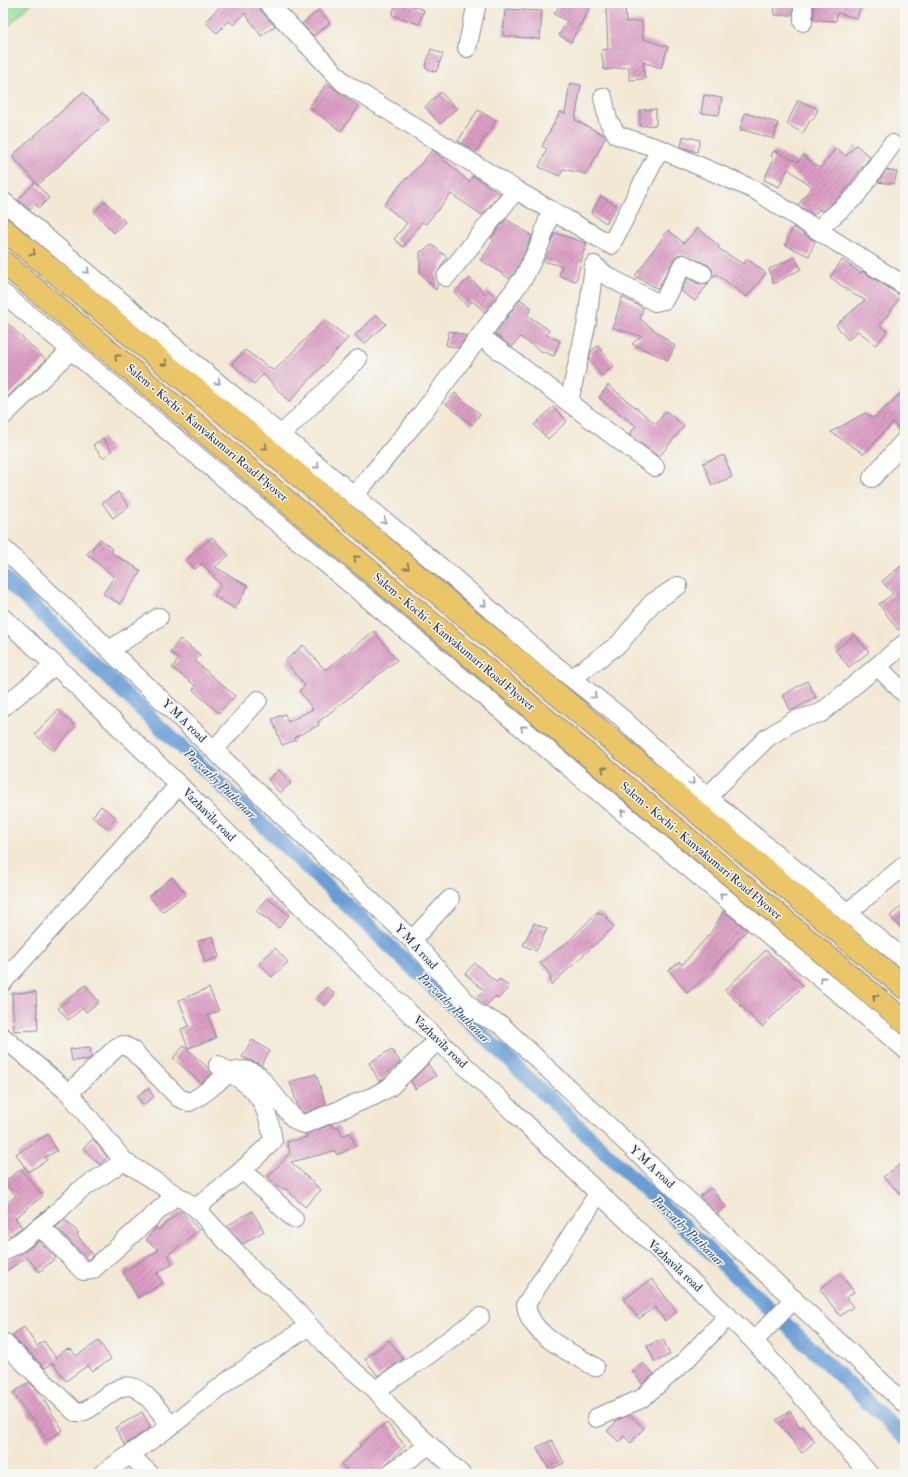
<svg xmlns="http://www.w3.org/2000/svg" width="908" height="1477" font-family="'IM FELL Double Pica',serif">
  <defs>
    <pattern id="building-hatch" width="6" height="6" patternUnits="userSpaceOnUse"><rect width="6" height="6" fill="#db9dc3"/><path d="M-1 1l2-2M0 6l6-6M5 7l2-2" fill="none" stroke="#b180a2"/></pattern>
  </defs>
  <rect width="100%" height="100%" fill="#f6f6f2"/>
  <filter id="ink" filterUnits="userSpaceOnUse"><feTurbulence type="fractalNoise" baseFrequency=".025" numOctaves="2"/><feDisplacementMap in="SourceGraphic" scale="8" xChannelSelector="R" yChannelSelector="G"/><feConvolveMatrix kernelMatrix="1 2 1 2 8 2 1 2 1" color-interpolation-filters="sRGB"/></filter>
  <filter id="wash" filterUnits="userSpaceOnUse"><feTurbulence type="fractalNoise" baseFrequency=".012" numOctaves="4" result="noise"/><feDisplacementMap in="SourceGraphic" scale="16" xChannelSelector="R" yChannelSelector="G"/><feGaussianBlur stdDeviation="0.9" result="paint"/><feColorMatrix in="noise" values="0 0 0 0 0 0 0 0 0 0 0 0 0 0 0 0 0 1.4 0 .05"/><feComposite in="paint" operator="in"/></filter>
  <g filter="url(#wash)">
    <rect width="100%" height="100%" fill="#f3e8d4"/>
    <polygon fill="#96de98" stroke="#58867b" points="3,3 32,3 4,30"/>
    <g fill="none" stroke-linecap="round" stroke-linejoin="round">
      <polyline stroke="#699ed5" stroke-width="15" points="3,577 905,1438"/>
    </g>
    <g id="blocks">
      <g fill="url(#building-hatch)">
        <polygon points="223,3 258,3 260,10 275,26 261,36 245,13 234,25 229,21 217,33 205,22"/>
        <polygon points="396,3 404,3 424,10 419,24 392,15"/>
        <polygon points="561,3 592,3 571,42 559,35 567,21 554,14"/>
        <polygon points="774,3 792,3 792,15 775,15"/>
        <polygon points="814,3 861,3 857,18 837,13 836,21 814,20"/>
        <polygon points="625,4 626,22 642,21 643,39 668,47 661,68 643,62 645,79 629,80 629,67 604,70 601,50 608,49 606,5"/>
        <polygon points="505,9 542,11 540,39 503,36"/>
        <polygon points="319,10 330,23 314,36 302,24"/>
        <polygon points="431,49 443,54 436,72 425,68"/>
        <polygon points="327,83 359,107 341,131 309,107"/>
        <polygon points="570,83 581,85 575,120 606,136 587,174 563,169 560,176 539,167 547,149 542,146 560,112 565,114"/>
        <polygon points="83,92 109,120 38,185 12,156"/>
        <polygon points="441,92 456,109 440,124 425,107"/>
        <polygon points="704,95 722,98 719,115 701,113"/>
        <polygon points="798,100 818,109 813,120 811,119 803,133 787,124"/>
        <polygon points="656,109 656,125 640,126 640,110"/>
        <polygon points="478,110 496,121 476,152 458,141"/>
        <polygon points="745,113 778,123 774,139 740,129"/>
        <polygon points="683,136 700,140 697,152 681,147"/>
        <polygon points="856,145 870,157 841,196 822,211 819,209 814,215 798,205 812,187 788,169 779,187 764,180 774,158 771,156 774,151 798,162 803,155 820,168 836,148 846,156"/>
        <polygon points="433,150 469,182 473,176 500,194 482,215 451,194 426,224 422,222 403,247 394,239 407,223 384,205 406,178 407,179"/>
        <polygon points="886,170 897,172 894,184 878,182"/>
        <polygon points="35,182 49,198 39,208 35,204 30,210 18,200"/>
        <polygon points="601,196 617,206 606,223 591,213"/>
        <polygon points="105,201 125,222 114,233 94,212"/>
        <polygon points="506,219 532,236 515,272 510,279 481,260 494,240 491,238"/>
        <polygon points="793,227 815,241 809,256 785,245"/>
        <polygon points="698,228 719,246 718,248 743,264 747,259 766,273 747,297 716,274 713,278 712,269 708,265 683,254 678,255 674,259 658,289 635,276 668,230 684,243"/>
        <polygon points="555,233 586,243 576,281 559,276 562,266 543,261"/>
        <polygon points="432,245 447,257 436,275 438,283 436,290 420,273 420,252"/>
        <polygon points="795,257 801,269 773,284 769,269"/>
        <polygon points="842,260 861,273 862,271 901,296 880,326 887,331 876,345 858,331 848,340 836,325 865,300 853,294 830,277"/>
        <polygon points="470,278 485,294 488,290 496,297 485,312 472,301 467,306 454,292"/>
        <polygon points="687,278 699,284 704,284 709,283 695,301 681,291"/>
        <polygon points="622,297 643,308 640,319 675,346 668,360 632,344 641,336 613,328"/>
        <polygon points="520,299 532,308 527,315 549,330 546,335 560,341 554,356 541,351 520,337 512,347 495,334"/>
        <polygon points="377,315 386,324 364,344 355,335"/>
        <polygon points="3,319 46,360 3,401"/>
        <polygon points="324,320 348,338 289,402 263,374 254,384 232,364 245,350 274,371"/>
        <polygon points="449,331 467,336 458,348 446,345"/>
        <polygon points="598,346 614,366 602,376 589,360 591,351"/>
        <polygon points="608,385 656,424 666,411 684,426 659,457 629,435 636,426 599,398"/>
        <polygon points="905,390 905,430 900,431 893,423 864,454 831,432 865,413 873,418"/>
        <polygon points="455,393 480,414 472,425 446,404"/>
        <polygon points="553,407 567,421 548,439 534,425"/>
        <polygon points="103,438 112,451 103,458 93,445"/>
        <polygon points="724,455 732,477 712,485 703,463"/>
        <polygon points="118,492 129,506 113,518 102,503"/>
        <polygon points="212,537 229,555 215,567 248,586 235,609 214,596 221,585 202,563 195,569 186,560"/>
        <polygon points="100,539 113,550 111,552 141,571 120,604 103,594 114,577 87,554"/>
        <polygon points="905,563 905,625 898,630 879,604 893,594 882,581"/>
        <polygon points="374,631 397,660 318,722 319,725 295,737 296,740 282,745 272,719 285,714 288,722 313,709 299,691 305,686 285,661 303,645 325,670"/>
        <polygon points="855,635 869,652 849,667 835,650"/>
        <polygon points="180,639 200,655 195,661 235,696 219,713 193,690 196,686 172,668 179,659 170,652"/>
        <polygon points="807,681 816,697 791,711 783,695"/>
        <polygon points="58,710 76,727 53,751 35,734"/>
        <polygon points="279,770 291,783 280,793 268,780"/>
        <polygon points="101,806 116,817 107,828 92,817"/>
        <polygon points="172,877 186,894 162,912 149,896"/>
        <polygon points="267,898 289,915 279,928 256,911"/>
        <polygon points="905,903 905,933 890,916"/>
        <polygon points="724,911 747,930 699,983 687,993 669,970 680,962 682,965 710,934"/>
        <polygon points="597,912 604,914 614,927 551,985 550,974 540,963 571,939"/>
        <polygon points="534,923 547,929 536,951 523,945"/>
        <polygon points="213,936 219,957 205,962 198,941"/>
        <polygon points="275,948 288,962 272,977 259,963"/>
        <polygon points="766,950 803,986 762,1027 725,990"/>
        <polygon points="475,963 496,982 500,979 509,987 498,999 496,996 486,1006 477,998 484,990 465,974"/>
        <polygon points="85,985 99,1002 86,1012 83,1008 68,1020 58,1008"/>
        <polygon points="327,987 335,994 325,1006 316,999"/>
        <polygon points="209,988 219,1011 208,1015 216,1038 188,1048 181,1029 189,1026 179,1000"/>
        <polygon points="36,992 38,1030 14,1031 12,993"/>
        <polygon points="252,1040 270,1051 261,1065 242,1057"/>
        <polygon points="184,1046 208,1068 212,1073 201,1083 173,1058"/>
        <polygon points="90,1047 91,1057 89,1059 72,1061 70,1049"/>
        <polygon points="392,1049 400,1062 379,1081 369,1063"/>
        <polygon points="428,1064 436,1076 415,1089 411,1081"/>
        <polygon points="316,1074 326,1104 304,1113 298,1107 290,1082"/>
        <polygon points="148,1088 154,1097 143,1105 137,1096"/>
        <polygon points="332,1124 333,1128 338,1126 342,1136 350,1133 356,1146 337,1155 335,1151 291,1162 321,1190 305,1207 285,1188 282,1190 268,1177 290,1153 287,1142 307,1137 306,1134"/>
        <polygon points="48,1134 57,1151 45,1157 47,1160 28,1172 16,1154"/>
        <polygon points="93,1139 107,1157 100,1165 83,1148"/>
        <polygon points="905,1161 905,1198 883,1177"/>
        <polygon points="21,1169 43,1196 15,1218 22,1227 10,1236 3,1227 3,1202 5,1204 16,1196 4,1182"/>
        <polygon points="711,1188 726,1207 717,1214 700,1196"/>
        <polygon points="181,1211 199,1230 168,1255 173,1264 157,1273 163,1283 138,1298 123,1272 159,1250 146,1240 156,1227 158,1230"/>
        <polygon points="252,1211 264,1231 243,1244 227,1226"/>
        <polygon points="65,1220 79,1233 77,1235 93,1255 88,1260 56,1227"/>
        <polygon points="39,1241 56,1258 39,1272 27,1257 3,1273 3,1262 25,1251"/>
        <polygon points="840,1274 854,1292 846,1298 853,1307 840,1316 820,1289"/>
        <polygon points="652,1279 677,1312 665,1321 655,1307 639,1319 624,1299"/>
        <polygon points="24,1327 37,1346 44,1341 56,1358 65,1350 71,1349 76,1356 99,1341 111,1359 92,1371 88,1365 66,1381 53,1363 45,1368 15,1339 12,1335"/>
        <polygon points="663,1339 670,1355 655,1362 647,1346"/>
        <polygon points="389,1340 403,1359 378,1376 365,1359"/>
        <polygon points="643,1363 654,1374 642,1384 632,1371"/>
        <polygon points="29,1382 37,1390 63,1430 47,1440 33,1418 31,1419 13,1393"/>
        <polygon points="790,1411 800,1427 802,1426 815,1441 802,1453 776,1420"/>
        <polygon points="142,1412 151,1427 125,1445 115,1428"/>
        <polygon points="630,1415 644,1428 631,1443 624,1436 619,1442 607,1431 618,1420"/>
        <polygon points="387,1423 405,1446 376,1474 351,1474 341,1464 361,1446 360,1444"/>
        <polygon points="552,1440 564,1463 549,1470 537,1447"/>
      </g>
    </g>
  </g>
  <g filter="url(#ink)">
    <use href="#blocks" fill-opacity="0" stroke="#878c99" stroke-width="1"/>
    <g fill="none" stroke-linecap="round" stroke-linejoin="round">
      <defs>
        <g id="minor">
          <polyline points="268,3 344,83 516,190 611,245 660,149 755,190 905,286"/>
          <polyline points="803,22 803,3"/>
          <polyline points="467,48 477,3"/>
          <polyline points="603,97 608,120 617,135 660,149"/>
          <polyline points="3,201 194,363 455,579 546,658 622,718 707,797 905,960"/>
          <polyline points="817,230 855,197 892,144"/>
          <polyline points="446,277 516,190"/>
          <polyline points="3,293 905,1049"/>
          <polyline points="480,336 524,277 541,242 551,210"/>
          <polyline points="569,402 587,322 594,265 607,276 655,302 664,300 683,264 703,274"/>
          <polyline points="3,416 71,350"/>
          <polyline points="281,435 358,359"/>
          <polyline points="872,478 905,440"/>
          <polyline points="354,496 417,420 480,336 655,467"/>
          <polyline points="3,548 412,940 476,1013 501,1025 905,1404"/>
          <polyline points="3,618 55,665 178,784 402,1006 754,1341 869,1474"/>
          <polyline points="110,650 159,617"/>
          <polyline points="877,666 905,694"/>
          <polyline points="572,678 619,644 652,603 678,586"/>
          <polyline points="3,707 55,665"/>
          <polyline points="214,750 258,700"/>
          <polyline points="707,797 767,738 793,721 821,713 905,643"/>
          <polyline points="847,913 905,865"/>
          <polyline points="412,940 450,899"/>
          <polyline points="3,982 179,785"/>
          <polyline points="3,1037 69,1093"/>
          <path d="M218 1065C228 1073 242 1079 251 1088 265 1102 270 1121 273 1141L240 1172"/>
          <path d="M124 1161 69 1093 117 1047 123 1045 131 1049 179 1098 189 1102C216 1092 228 1058 258 1075L294 1119 300 1123 305 1124 374 1096 390 1087 438 1040"/>
          <polyline points="196,1208 240,1172 248,1175 294,1219"/>
          <polyline points="38,1228 49,1235 83,1271 92,1270 176,1195"/>
          <polyline points="3,1252 20,1242 51,1218 79,1191 124,1161 196,1208 256,1274 283,1296 335,1355 376,1390 395,1413 461,1474"/>
          <polyline points="754,1341 794,1299"/>
          <path d="M3 1342 75 1412H81L87 1410C98 1403 108 1393 120 1388 140 1378 160 1413 171 1426"/>
          <path d="M595 1367C571 1352 529 1336 526 1304L598 1194"/>
          <polyline points="376,1390 424,1358 480,1317"/>
          <polyline points="596,1418 641,1399 684,1362 728,1316"/>
          <polyline points="130,1455 150,1474"/>
          <polyline points="102,1474 171,1426 233,1377 309,1326"/>
          <polyline points="389,1474 429,1445"/>
        </g>
        <g id="highway">
          <polyline points="3,229 259,442 905,988"/>
          <polyline points="3,262 905,1022"/>
        </g>
      </defs>
      <use href="#minor" stroke="#878c99" stroke-width="20"/>
      <use href="#highway" stroke="#878c99" stroke-width="24"/>
      <use href="#minor" stroke="#fff" stroke-width="18"/>
      <use href="#highway" stroke="#ebc669" stroke-width="22"/>
    </g>
    <defs><path id="oneway-chevron" d="M-2-3.5L2.5 0L-2 3.5" fill="none" stroke-width="1.6" stroke-linecap="round" stroke-linejoin="round"/></defs>
    <g stroke="#797363">
      <use href="#oneway-chevron" transform="translate(33 253) rotate(39)"/>
      <use href="#oneway-chevron" transform="translate(117 357) rotate(-140)"/>
      <use href="#oneway-chevron" transform="translate(165 363) rotate(40)"/>
      <use href="#oneway-chevron" transform="translate(265 447) rotate(40)"/>
      <use href="#oneway-chevron" transform="translate(356 558) rotate(-140)"/>
      <use href="#oneway-chevron" transform="translate(407 567) rotate(40)"/>
      <use href="#oneway-chevron" transform="translate(604 769) rotate(-140)"/>
      <use href="#oneway-chevron" transform="translate(875 997) rotate(-140)"/>
    </g>
    <g stroke="#8d97ae">
      <use href="#oneway-chevron" transform="translate(87 271) rotate(41)"/>
      <use href="#oneway-chevron" transform="translate(218 382) rotate(40)"/>
      <use href="#oneway-chevron" transform="translate(317 466) rotate(40)"/>
      <use href="#oneway-chevron" transform="translate(384 521) rotate(39)"/>
      <use href="#oneway-chevron" transform="translate(484 604) rotate(41)"/>
      <use href="#oneway-chevron" transform="translate(594 696) rotate(39)"/>
      <use href="#oneway-chevron" transform="translate(523 728) rotate(-140)"/>
      <use href="#oneway-chevron" transform="translate(692 782) rotate(43)"/>
      <use href="#oneway-chevron" transform="translate(623 812) rotate(-140)"/>
      <use href="#oneway-chevron" transform="translate(722 895) rotate(-140)"/>
      <use href="#oneway-chevron" transform="translate(822 979) rotate(-140)"/>
    </g>
  </g>
  <g text-anchor="middle" dominant-baseline="central" stroke-width="3" stroke-linejoin="round" paint-order="stroke">
    <g font-size="12" fill="#1b2f5e" stroke="#f6f6f2">
      <text transform="translate(207 433) rotate(40)">Salem - Kochi - Kanyakumari Road Flyover</text>
      <text transform="translate(454 642) rotate(40)">Salem - Kochi - Kanyakumari Road Flyover</text>
      <text transform="translate(184 721) rotate(44)">Y M A road</text>
      <text transform="translate(209 815) rotate(45)">Vazhavila road</text>
      <text transform="translate(701 851) rotate(40)">Salem - Kochi - Kanyakumari Road Flyover</text>
      <text transform="translate(416 947) rotate(47)">Y M A road</text>
      <text transform="translate(440 1042) rotate(44)">Vazhavila road</text>
      <text transform="translate(652 1167) rotate(43)">Y M A road</text>
      <text transform="translate(675 1266) rotate(43)">Vazhavila road</text>
    </g>
    <g font-size="13" font-style="italic" fill="#365688" stroke="#f6f6f2">
      <text transform="translate(220 784) rotate(44)">Parvathy Puthanar</text>
      <text transform="translate(454 1008) rotate(44)">Parvathy Puthanar</text>
      <text transform="translate(688 1231) rotate(44)">Parvathy Puthanar</text>
    </g>
  </g>
  <rect width="908" height="1477" fill="none" stroke="#f6f6f2" stroke-width="16"/>
</svg>
